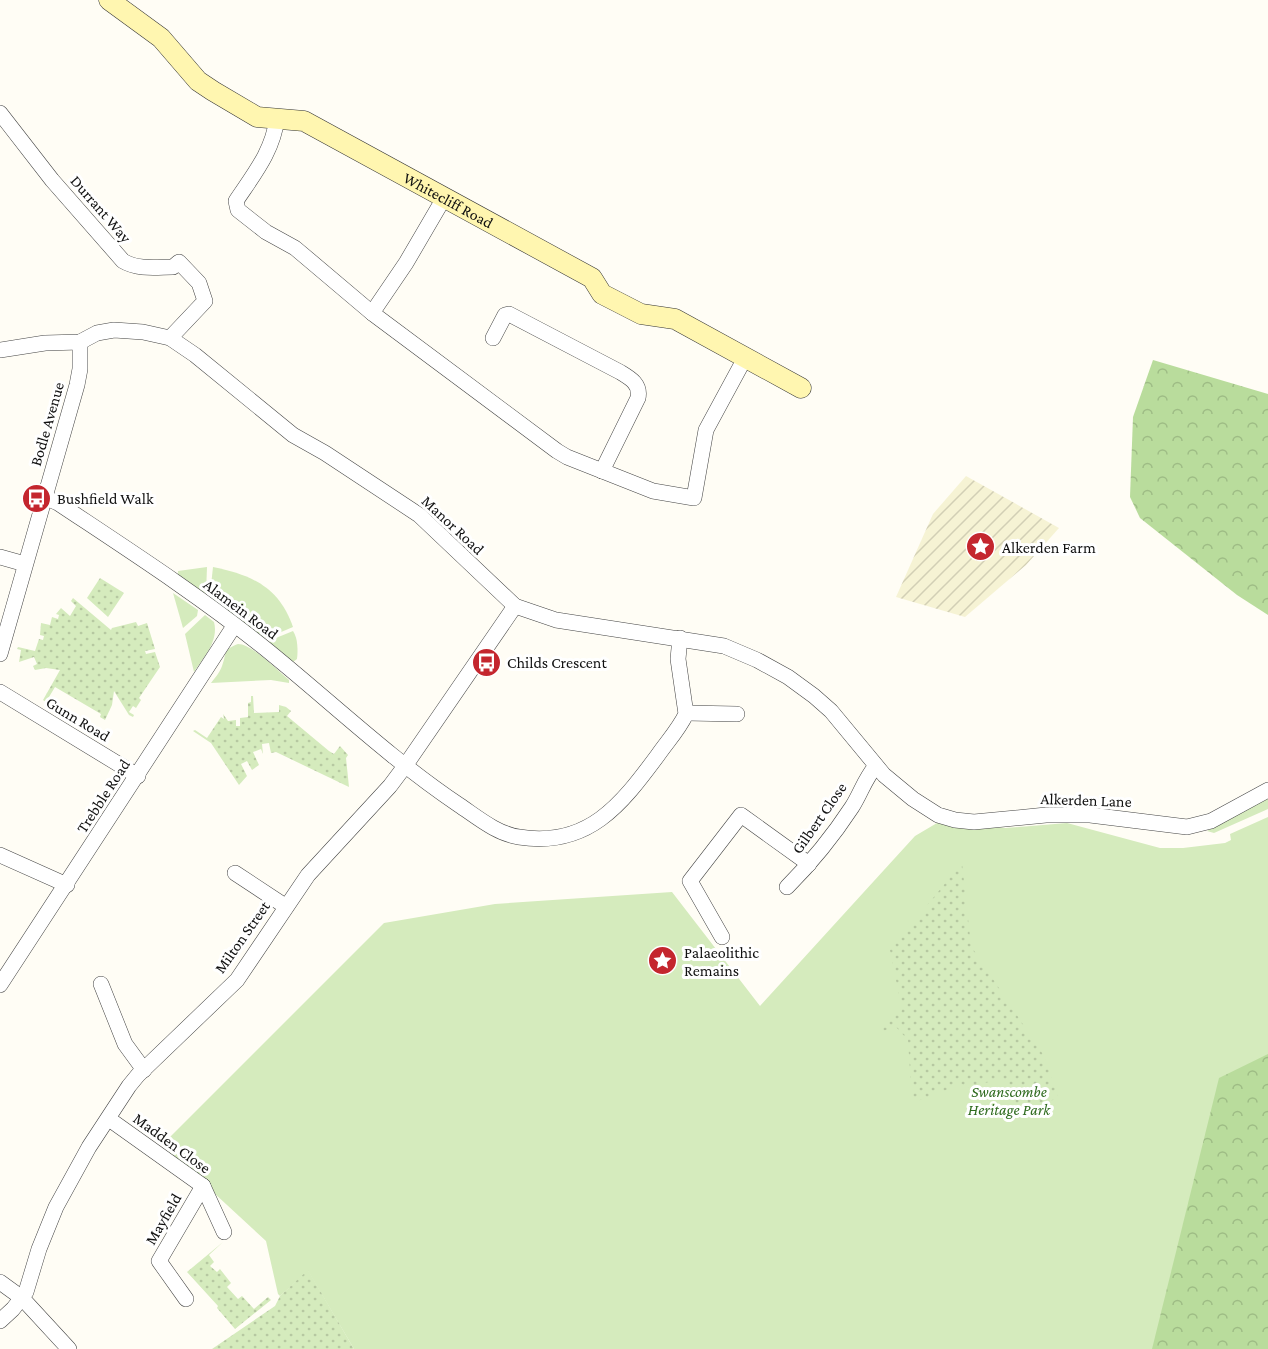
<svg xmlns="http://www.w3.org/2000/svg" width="1268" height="1349" font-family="'Crimson Pro',serif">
  <defs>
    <pattern id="farmland-furrows" width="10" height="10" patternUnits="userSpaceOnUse" patternTransform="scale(1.5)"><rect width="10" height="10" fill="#f6f3d4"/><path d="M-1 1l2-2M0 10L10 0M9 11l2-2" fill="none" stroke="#d2cfb5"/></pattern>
    <pattern id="forest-crowns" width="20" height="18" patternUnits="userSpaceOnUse" patternTransform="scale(1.5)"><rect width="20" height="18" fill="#b9dc9c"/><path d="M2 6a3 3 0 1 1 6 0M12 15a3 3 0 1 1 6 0" fill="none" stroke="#9ebc85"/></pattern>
    <pattern id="garden-dots" width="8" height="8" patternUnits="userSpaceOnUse" patternTransform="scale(1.5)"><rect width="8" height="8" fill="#d5ebbd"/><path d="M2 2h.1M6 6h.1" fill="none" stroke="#b6c8a1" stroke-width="1.8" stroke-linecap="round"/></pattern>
  </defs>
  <rect width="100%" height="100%" fill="#fffdf5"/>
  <polygon fill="url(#farmland-furrows)" points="966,476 1059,528 1026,565 965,617 896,597 933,514"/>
  <g fill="#d5ebbd">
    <polygon points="207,567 206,594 178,575 178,571"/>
    <path d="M213 567C252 575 279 587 293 627L267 638 261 636 213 600 210 595Z"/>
    <polygon points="173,593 198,610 197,616 183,628"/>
    <path d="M205 615 214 622C219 641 204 657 194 672L185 634Z"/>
    <path d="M293 631C298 638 298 651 297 659L293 662 269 642 271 640Z"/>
    <path d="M238 644C252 644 277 670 289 680V683L271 680 211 683C215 678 220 672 222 666 227 654 222 650 238 644Z"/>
    <polygon points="1268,795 1268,809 1214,833 1207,831"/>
    <polygon points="1268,817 1268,1087 1175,1349 354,1349 308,1271 280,1296 278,1294 266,1241 162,1145 384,923 495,904 672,892 760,1006 915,836 937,823 1006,828 1067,823 1160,848 1183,848 1225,843 1231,840 1230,834"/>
  </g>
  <g fill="url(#forest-crowns)">
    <polygon points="1153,360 1268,394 1268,615 1237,595 1140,518 1130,497 1133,417"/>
    <polygon points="1268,1054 1268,1349 1152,1349 1219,1078"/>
  </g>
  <g fill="url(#garden-dots)">
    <polygon points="100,578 124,593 108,617 87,598"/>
    <polygon points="73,598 111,630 112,628 136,622 138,626 147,623 155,649 145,651 146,654 155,652 160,667 139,698 141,700 136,708 133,706 129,712 134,715 133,717 129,715 114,691 112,705 105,720 100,717 101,714 55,687 46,702 43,700 60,670 46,668 35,670 33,666 37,664 34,657 19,662 21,650 17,649 18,647 35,651 39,639 43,640 44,636 40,635 41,623 50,625 52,617 58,619 59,615 56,614 61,608 70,616 76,606 71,601"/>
    <polygon points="251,696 253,696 254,713 279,712 279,705 286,707 291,711 287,716 329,751 334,754 340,746 348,755 346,758 349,787 276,752 271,753 269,743 262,744 263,754 261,749 253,752 259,765 252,770 247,761 241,764 247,776 239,785 211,743 193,731 195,730 207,738 221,717 224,719 223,714 228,721 236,720 236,726 240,726 240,718 248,717 248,703 251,702"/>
    <polygon points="962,863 971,946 1044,1056 1058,1097 1022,1117 1000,1079 966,1088 962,1084 912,1103 908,1040 896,1027 876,1033 902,1010 890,950"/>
    <polygon points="223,1242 209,1255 214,1262 210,1266 217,1272 220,1269 231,1283 227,1287 238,1299 242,1296 254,1309 268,1297 271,1300 235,1329 217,1308 218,1306 187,1272"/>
    <polygon points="308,1270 354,1349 212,1349 275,1306 280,1296"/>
  </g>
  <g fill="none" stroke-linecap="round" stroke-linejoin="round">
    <defs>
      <g id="street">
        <path d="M0 113 52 180 123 261C138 270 157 267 173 267L179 262 199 283 205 301 170 338"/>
        <path d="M277 118C273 151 254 174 236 201L238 210 266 232 295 248 372 313 557 451 567 457 653 491 694 498 706 430 745 358"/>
        <polyline points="372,313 406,263 444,198"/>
        <path d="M493 338 505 315 509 314 620 372C630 378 641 384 638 398L602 471"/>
        <polyline points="0,350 45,343 80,342 97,333 114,330 143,332 170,338 195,355 293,435 325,453 419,515 515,606 556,620 724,646 757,660 788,677 814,696 831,711 884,775 913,799 938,815 955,820 974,822 1046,815 1090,815 1187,827 1211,821 1268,790"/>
        <path d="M44 497 58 503C127 549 197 594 262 646 328 699 389 758 459 805 477 817 497 834 519 837 588 848 621 805 658 755 667 742 679 729 686 714L678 659 680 638"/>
        <polyline points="0,557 25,564"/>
        <polyline points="0,654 77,385 80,369 80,342"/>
        <polyline points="0,692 138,776"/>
        <polyline points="687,713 737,714"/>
        <polyline points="0,855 67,885"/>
        <polyline points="235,873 285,906"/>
        <path d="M787 887C811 863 833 836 852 807 861 793 865 778 876 766"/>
        <polyline points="722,937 690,881 741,815 809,864"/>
        <polyline points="101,984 125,1044 144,1070"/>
        <polyline points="0,985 234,626"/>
        <polyline points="109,1119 203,1186 224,1232"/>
        <polyline points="0,1282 22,1298 69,1349"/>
        <polyline points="186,1299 159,1261 203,1186"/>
        <polyline points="0,1321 13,1309 26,1292 39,1249 56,1207 89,1147 129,1086 138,1075 237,980 308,875 390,786 405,766 515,606"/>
      </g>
      <g id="secondary">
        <path id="s1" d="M109 0 161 38 198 81 213 91 257 117 304 121 592 278 602 294 641 314 675 319 801 388"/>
      </g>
    </defs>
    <use href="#street" stroke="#444" stroke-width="16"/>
    <use href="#secondary" stroke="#333" stroke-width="21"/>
    <use href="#street" stroke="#fff" stroke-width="15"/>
    <use href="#secondary" stroke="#fff6b0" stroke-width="20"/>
  </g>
  <defs>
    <symbol id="bus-disc" viewBox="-11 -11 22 22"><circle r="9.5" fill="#c4262e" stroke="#fff"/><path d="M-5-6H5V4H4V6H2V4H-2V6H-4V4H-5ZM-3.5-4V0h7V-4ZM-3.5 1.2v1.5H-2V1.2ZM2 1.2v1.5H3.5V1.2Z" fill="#fff"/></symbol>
    <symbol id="sight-disc" viewBox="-11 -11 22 22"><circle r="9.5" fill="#c4262e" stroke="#fff"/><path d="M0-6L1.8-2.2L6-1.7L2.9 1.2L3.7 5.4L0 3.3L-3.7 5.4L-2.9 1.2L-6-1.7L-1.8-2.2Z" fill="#fff"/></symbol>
  </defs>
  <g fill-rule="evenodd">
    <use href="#bus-disc" x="20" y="482" width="33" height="33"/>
    <use href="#sight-disc" x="964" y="530" width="33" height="33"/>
    <use href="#bus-disc" x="470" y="646" width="33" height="33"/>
    <use href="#sight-disc" x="646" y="944" width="33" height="33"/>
  </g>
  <g text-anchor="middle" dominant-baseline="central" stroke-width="6" stroke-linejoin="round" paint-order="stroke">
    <g font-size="16" fill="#111" stroke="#fff">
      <text stroke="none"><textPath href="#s1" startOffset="402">Whitecliff Road</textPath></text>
      <text transform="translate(101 209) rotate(49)">Durrant Way</text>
      <text transform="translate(47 424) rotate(-74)">Bodle Avenue</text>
      <text transform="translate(453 525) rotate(43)">Manor Road</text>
      <text transform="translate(241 609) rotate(37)">Alamein Road</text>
      <text transform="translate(78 719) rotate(31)">Gunn Road</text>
      <text transform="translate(103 796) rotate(-57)">Trebble Road</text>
      <text transform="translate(1086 800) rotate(2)">Alkerden Lane</text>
      <text transform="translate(819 818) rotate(-55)">Gilbert Close</text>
      <text transform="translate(242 937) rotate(-55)">Milton Street</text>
      <text transform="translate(172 1143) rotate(36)">Madden Close</text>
      <text transform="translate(163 1219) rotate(-60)">Mayfield</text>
    </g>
    <g font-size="16" fill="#111" stroke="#fff" text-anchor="start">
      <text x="57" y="498">Bushfield Walk</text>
      <text x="1002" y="547">Alkerden Farm</text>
      <text x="507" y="662">Childs Crescent</text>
      <text x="684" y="952">Palaeolithic<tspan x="684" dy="18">Remains</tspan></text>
    </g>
    <g font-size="16" font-style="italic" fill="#2f6b1f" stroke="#fff">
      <text x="1009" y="1091">Swanscombe<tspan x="1009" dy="18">Heritage Park</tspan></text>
    </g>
  </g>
</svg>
